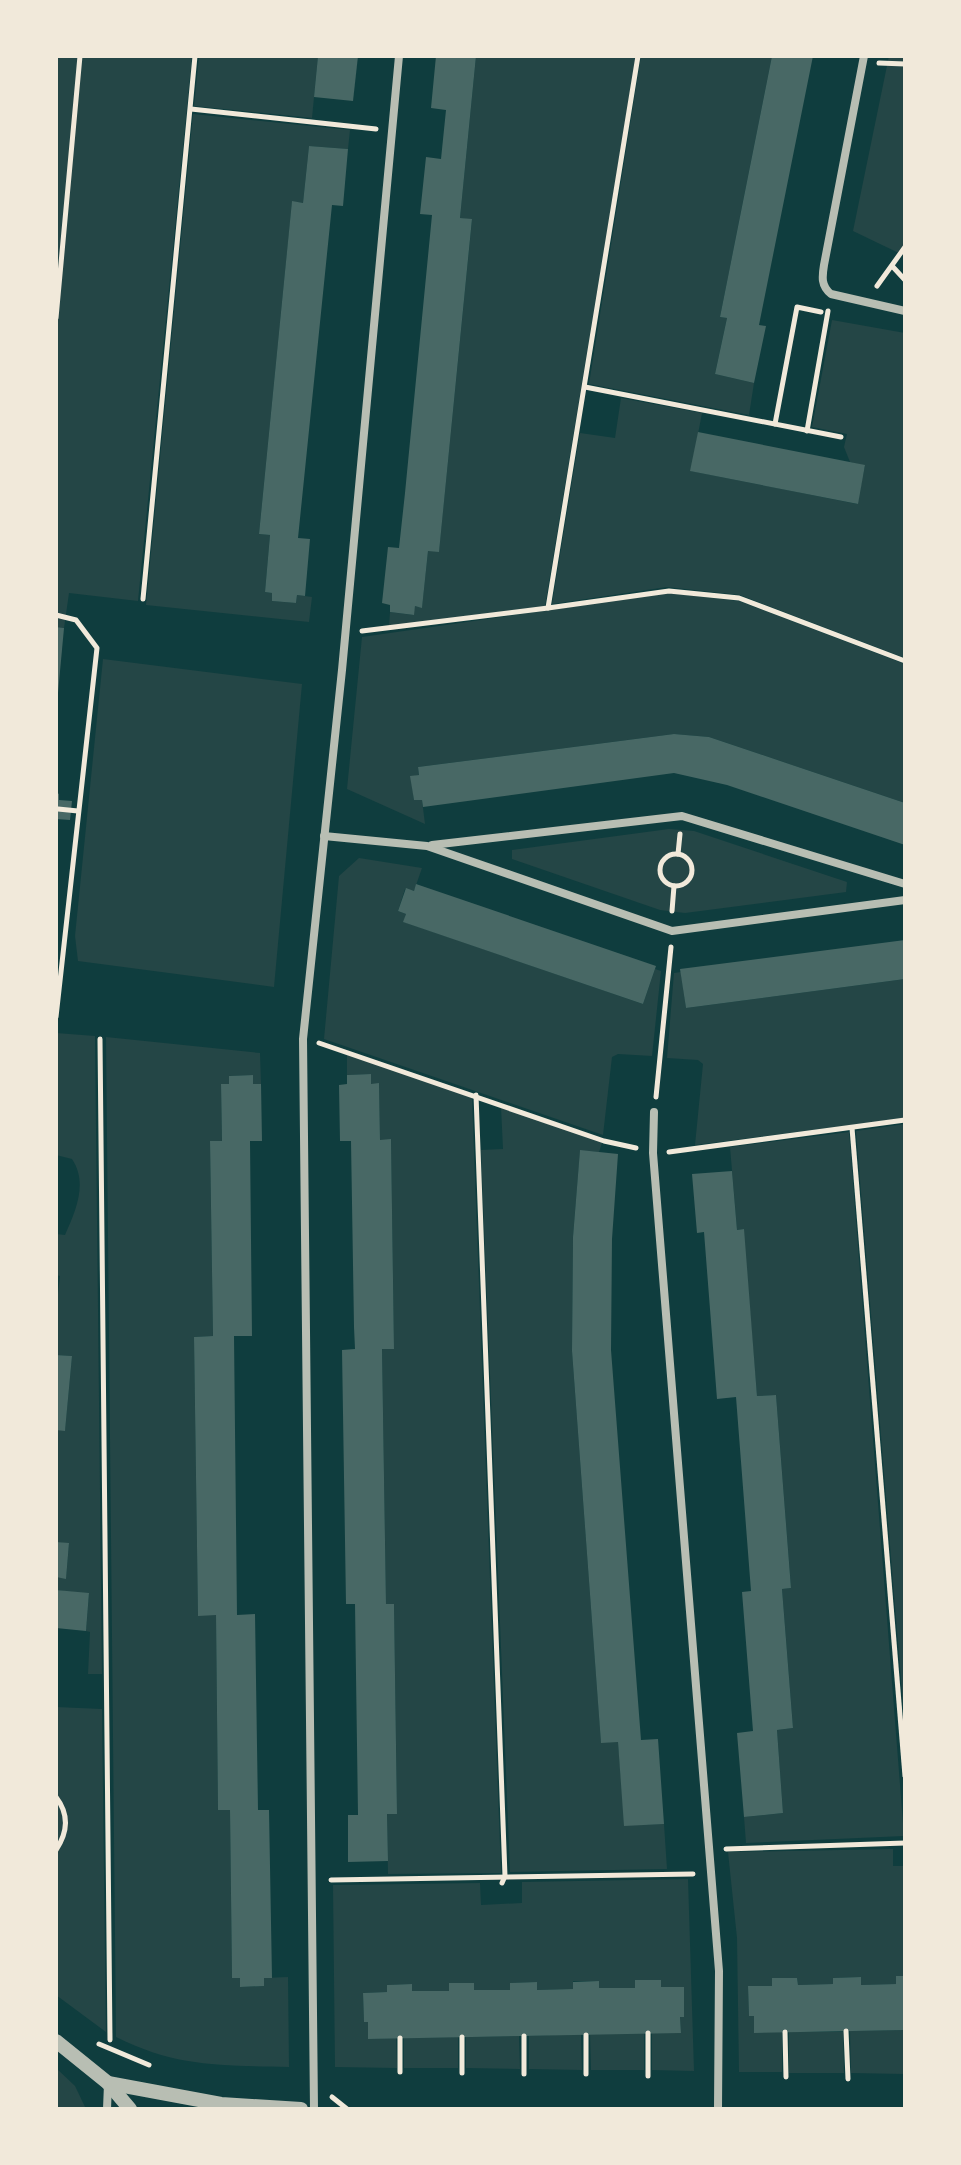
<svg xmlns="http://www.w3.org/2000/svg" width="961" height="2165" font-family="Roboto,sans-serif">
  <rect width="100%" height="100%" fill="#0f3d3e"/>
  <g fill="#244646">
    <polygon points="56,56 192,56 138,601 69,593 64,628 56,627"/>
    <polygon points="199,56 318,56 312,118 194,106"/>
    <polygon points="476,56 636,56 545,606 389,626 390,612 413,615 415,606 422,607 428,551 439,551 472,220 460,218"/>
    <polygon points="641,56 772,56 720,317 727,318 715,374 754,383 749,415 589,384"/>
    <polygon points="889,56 905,56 905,256 853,231"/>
    <polygon points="193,114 350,130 348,149 309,146 303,203 292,202 259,534 270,535 265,592 272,593 272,601 296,603 297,595 312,597 309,622 146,605"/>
    <polygon points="832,320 905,333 905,658 740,595 667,587 552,604 580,433 615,438 621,398 702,413 691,471 857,504 865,466 850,462 844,447 847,434 812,427"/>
    <polygon points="669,593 739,601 905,664 905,803 709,737 674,734 418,767 419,775 411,777 414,800 422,800 425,824 347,789 362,637"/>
    <polygon points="103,659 302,684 274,987 78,961 75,936"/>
    <polygon points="669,829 694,831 847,882 846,892 685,913 660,910 512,859 512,850"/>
    <polygon points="359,858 422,868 414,891 405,889 398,911 406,914 404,922 643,1004 655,969 661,971 652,1056 618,1054 612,1057 603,1135 324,1039 339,876"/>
    <polygon points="681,972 686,1008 905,979 905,1118 695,1145 703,1064 698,1060 667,1058 674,973"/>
    <path d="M56 1033 95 1036 102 1674H88L90 1632 86 1631 89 1594 56 1590V1577L66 1578 69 1544 56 1542V1430H65L72 1356 56 1355V1311L60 1276 56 1275V1234L65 1235C76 1210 88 1183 72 1159L56 1155Z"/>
    <path d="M106 1037 260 1053 261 1084H253V1075L229 1076V1084L221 1085 222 1141 210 1142 213 1336 194 1337 198 1615H216L218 1810H230L232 1978H240V1987L264 1986V1978L288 1977 289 2067C222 2065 178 2068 116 2037Z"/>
    <polygon points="347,1054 472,1097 501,1873 388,1874 387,1814 397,1813 394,1605 386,1604 382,1349 394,1348 391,1140 380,1140 379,1084 371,1084 371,1074 347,1075"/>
    <polygon points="501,1107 602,1143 599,1152 580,1151 573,1237 572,1351 601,1742 618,1742 625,1825 664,1824 667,1869 510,1872 481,1150 503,1149"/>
    <polygon points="905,1124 905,1728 856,1131"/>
    <polygon points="849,1132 904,1836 746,1843 744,1817 783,1813 777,1730 793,1728 782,1589 791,1588 776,1395 757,1396 743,1229 737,1230 730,1147"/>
    <polygon points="56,1707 102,1709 106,2032 56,1995"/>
    <polygon points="893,1849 893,1866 905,1866 905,1976 896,1984 861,1985 860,1977 833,1978 833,1984 798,1985 797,1978 772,1978 772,1986 748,1986 749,2015 754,2016 754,2032 782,2032 782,2072 739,2072 737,1938 728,1852"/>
    <polygon points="688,1879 694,2071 652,2070 652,2033 681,2033 680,2017 684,2016 684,1987 661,1987 661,1980 635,1980 635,1988 599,1988 599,1981 573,1981 573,1989 537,1990 537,1982 511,1983 510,1990 474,1990 474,1983 449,1991 412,1991 412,1984 387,1985 387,1992 363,1993 364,2021 368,2022 369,2039 396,2038 397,2068 335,2067 333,1885 480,1883 481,1905 522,1903 522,1882"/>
    <polygon points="905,2030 905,2074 851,2073 850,2031"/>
    <polygon points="789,2032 843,2032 844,2073 789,2073"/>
    <polygon points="644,2033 644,2070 591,2070 590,2034"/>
    <polygon points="581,2034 582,2070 529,2069 529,2036"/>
    <polygon points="519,2036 520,2069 466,2068 466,2037"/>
    <polygon points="458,2037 458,2068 404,2068 404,2038"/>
    <polygon points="56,2068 75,2086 86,2109 56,2109"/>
  </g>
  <g fill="#486865">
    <polygon points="318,56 358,56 353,101 314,97"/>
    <polygon points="436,56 476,56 460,218 472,219 439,552 428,551 422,608 415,606 414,615 390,612 390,605 382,603 388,547 399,548 405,493 432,215 420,214 426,157 441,159 446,110 431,108"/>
    <polygon points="772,56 813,56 759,325 766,326 754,383 715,374 727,318 720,317"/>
    <polygon points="309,146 348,149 343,206 332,205 298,538 310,539 305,596 297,595 296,603 272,601 272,593 265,592 270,535 259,534 292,201 303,203"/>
    <polygon points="698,432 865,465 858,504 690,471"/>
    <polygon points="56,627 64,628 58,693 56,693"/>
    <polygon points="674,734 709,737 905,803 905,845 727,785 674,773 423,807 422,800 414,800 410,776 419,775 418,767"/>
    <polygon points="56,792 59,794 59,800 72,801 70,820 56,819"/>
    <polygon points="416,884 656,966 643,1004 403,922 406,914 398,911 406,888 414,891"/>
    <polygon points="905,940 905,979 686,1008 680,969"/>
    <polygon points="371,1074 371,1084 379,1083 380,1140 391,1139 394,1349 382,1349 386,1604 394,1604 397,1814 387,1814 388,1861 348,1862 348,1815 358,1815 356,1675 355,1604 346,1604 342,1350 355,1349 354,1327 351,1141 340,1141 339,1085 347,1084 347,1075"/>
    <polygon points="253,1075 253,1084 261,1084 262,1141 250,1141 252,1336 234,1336 237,1615 255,1614 258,1810 269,1810 272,1978 264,1978 264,1986 240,1987 240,1978 232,1978 230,1810 218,1810 216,1615 198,1616 194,1337 213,1336 210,1141 222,1141 221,1084 229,1084 229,1076"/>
    <polygon points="580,1150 618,1154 612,1239 611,1350 641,1740 658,1739 664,1824 624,1826 618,1742 601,1743 572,1351 573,1237"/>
    <polygon points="732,1171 737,1230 744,1229 757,1396 776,1395 791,1588 782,1589 793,1728 777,1730 783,1813 744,1817 737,1733 753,1731 742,1592 751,1591 736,1397 717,1399 704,1232 697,1233 692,1174"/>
    <polygon points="56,1355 72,1356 65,1431 56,1430"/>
    <polygon points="56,1542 69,1543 66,1579 56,1577"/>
    <polygon points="56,1590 89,1593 86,1631 56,1628"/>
    <polygon points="896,1976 905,1976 905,2030 754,2033 754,2016 749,2016 748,1986 772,1986 772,1978 797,1978 798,1985 833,1984 833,1978 861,1977 861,1985 896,1984"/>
    <polygon points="635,1980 661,1980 661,1987 684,1987 684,2017 680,2017 681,2033 368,2039 368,2022 364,2022 363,1993 387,1992 387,1985 412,1984 412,1991 449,1991 449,1983 474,1983 474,1990 510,1990 510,1983 537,1982 537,1990 573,1989 573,1982 599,1981 599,1988 635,1988"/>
  </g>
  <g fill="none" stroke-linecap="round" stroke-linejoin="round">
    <g stroke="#f1e9da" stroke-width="5">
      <polyline points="879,63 905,64"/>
      <polyline points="191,109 376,129"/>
      <polyline points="893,267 905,280"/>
      <polyline points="877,286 905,247"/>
      <polyline points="56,318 80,56"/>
      <polyline points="585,387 841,437"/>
      <polyline points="775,424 797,307 821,312"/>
      <polyline points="807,431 828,311"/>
      <polyline points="143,599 195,56"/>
      <polyline points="548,608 669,591 739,598 905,661"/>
      <polyline points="56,615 76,620 97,648 56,1017"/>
      <polyline points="362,631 548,608 638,56"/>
      <polyline points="58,809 78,811"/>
      <polyline points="678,854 680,834"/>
      <circle cx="676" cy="870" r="16"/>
      <polyline points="672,911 674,886"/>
      <polyline points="100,1039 110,2040"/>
      <polyline points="319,1043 604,1141 636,1148"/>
      <polyline points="476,1095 505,1876 502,1883"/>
      <polyline points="656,1097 671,947"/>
      <polyline points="852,1128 905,1776"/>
      <polyline points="669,1152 905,1120"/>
      <path d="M56 1797C69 1814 68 1832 56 1850"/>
      <polyline points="726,1849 905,1843"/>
      <polyline points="331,1880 693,1874"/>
      <polyline points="846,2031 848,2079"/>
      <polyline points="785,2032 786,2077"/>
      <polyline points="648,2033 648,2076"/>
      <polyline points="586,2035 586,2074"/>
      <polyline points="524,2036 524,2074"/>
      <polyline points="400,2038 400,2072"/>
      <polyline points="99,2044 149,2065"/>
      <polyline points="462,2073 462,2037"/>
      <polyline points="332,2097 347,2109"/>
    </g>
    <g stroke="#b8beb3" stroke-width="8">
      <path d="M864 56 824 265C822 277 821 286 831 294L905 311"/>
      <polyline points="324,836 427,846 672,931 905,900"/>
      <polyline points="432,845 682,816 905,884"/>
      <polyline points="654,1112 653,1153 719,1971 718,2109"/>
      <polyline points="107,2109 108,2084"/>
      <polyline points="314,2109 303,1039 342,670 399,56"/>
    </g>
    <g stroke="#b8beb3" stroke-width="14">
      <polyline points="56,2041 108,2083 130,2109"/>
      <polyline points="108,2083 221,2104 301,2109"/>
    </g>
  </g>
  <rect width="961" height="2165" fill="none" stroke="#f1e9da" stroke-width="116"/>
</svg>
